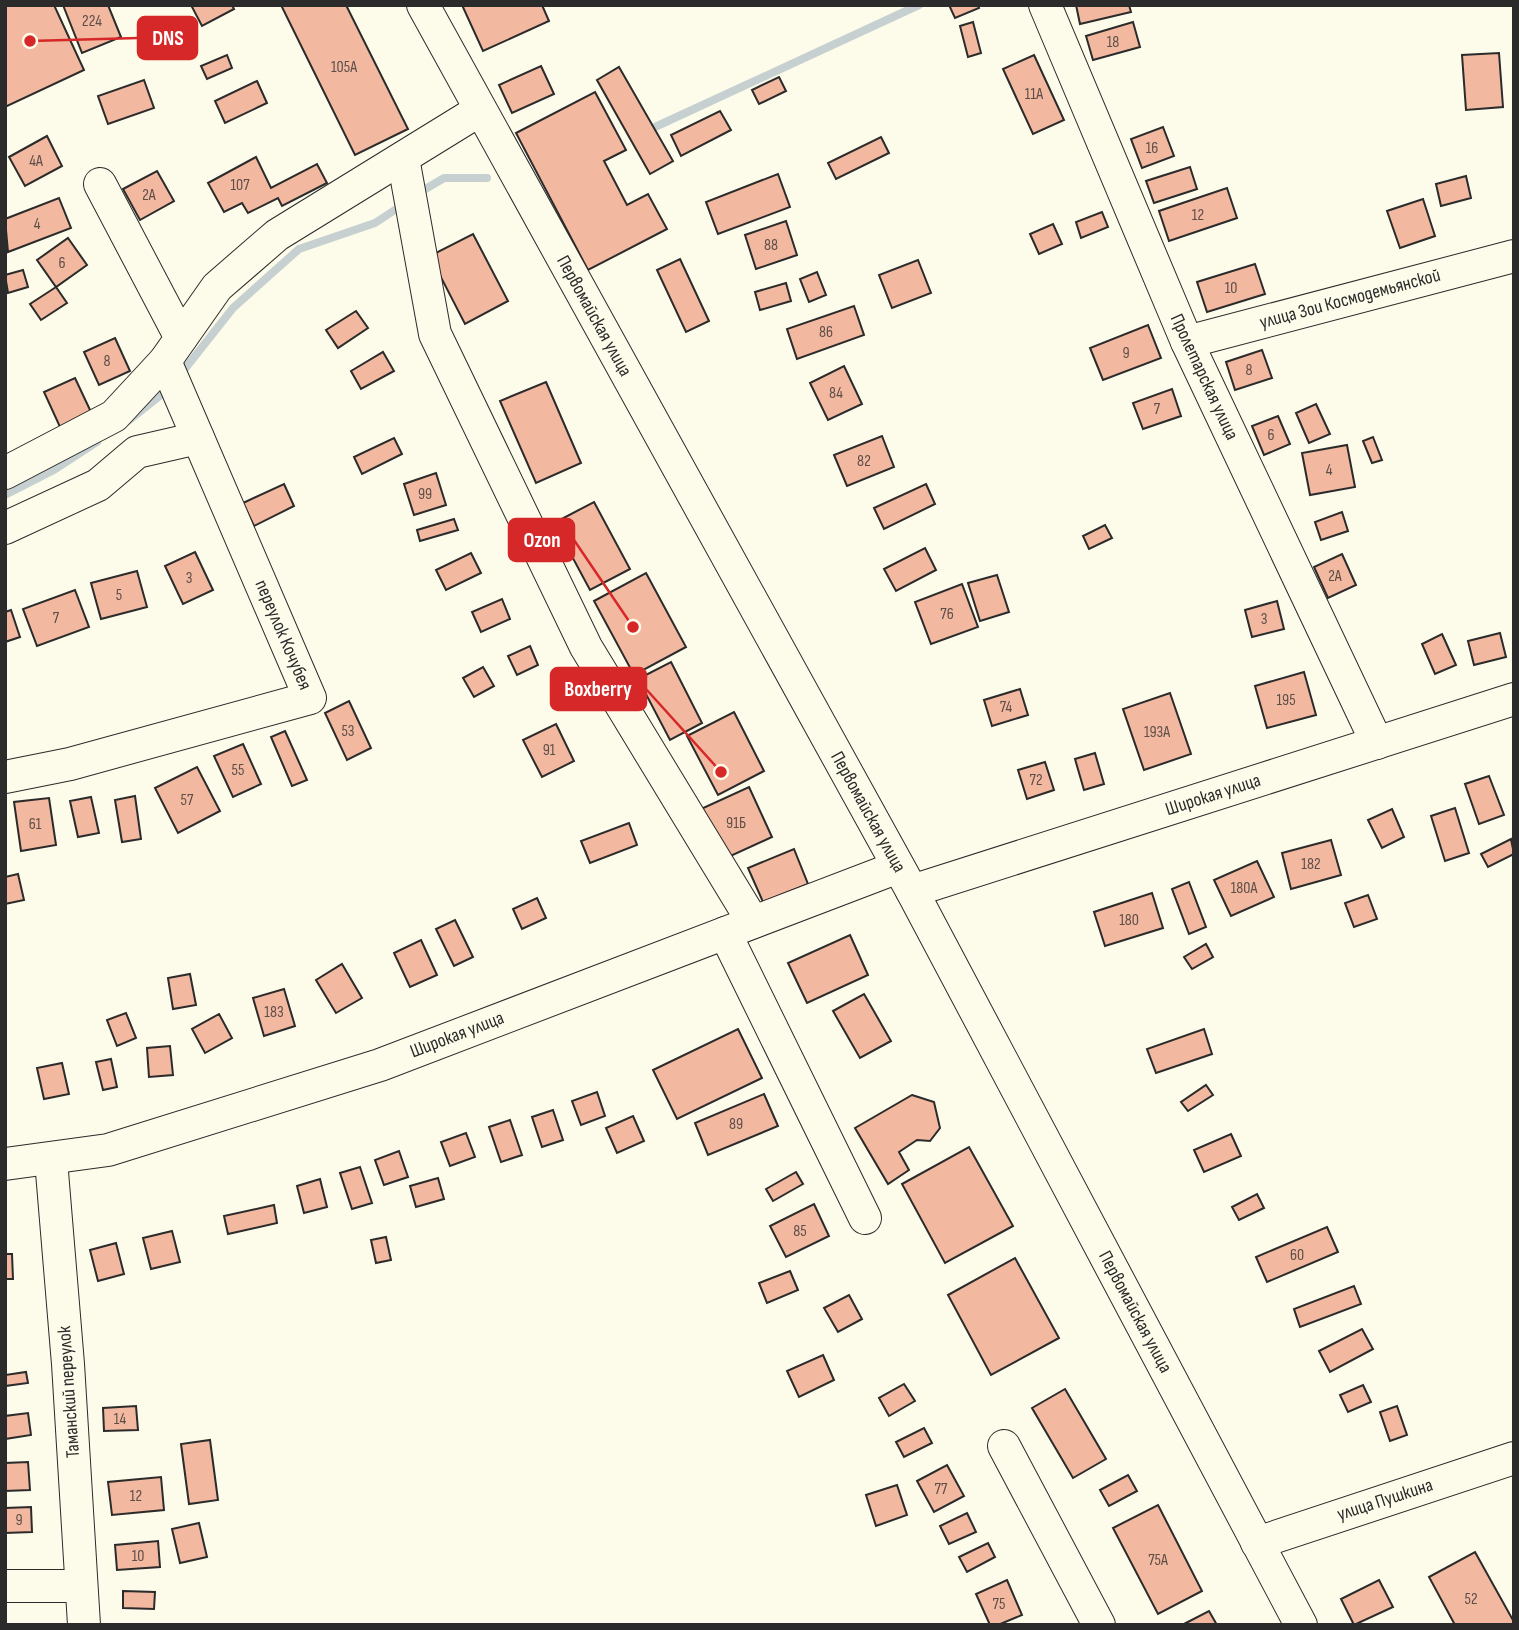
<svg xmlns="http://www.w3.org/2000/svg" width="1519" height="1630" font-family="'Sofia Sans Condensed',sans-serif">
  <rect width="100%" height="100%" fill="#fdfbea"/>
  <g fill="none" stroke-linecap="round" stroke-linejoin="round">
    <g stroke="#c7d0d0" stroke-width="8">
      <polyline points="655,127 919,5"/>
      <polyline points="417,194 444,178 487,178"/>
      <polyline points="184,370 233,308 299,249 375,223 404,204"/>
      <polyline points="128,421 167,390"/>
      <polyline points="5,495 54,470 97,442"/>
    </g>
  </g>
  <g fill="#f2b8a0" stroke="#2b2b2b" stroke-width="2">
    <polygon points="5,5 54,5 84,70 5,107"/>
    <polygon points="63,5 108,5 121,37 82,53"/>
    <polygon points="191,5 232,5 234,9 202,26"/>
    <polygon points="281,5 346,5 408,129 355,155"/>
    <polygon points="462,5 542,5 549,21 483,51"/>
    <polygon points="949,5 978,5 979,8 955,18"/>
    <polygon points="1076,5 1129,5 1131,12 1080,24"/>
    <polygon points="973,22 981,53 968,57 960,26"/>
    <polygon points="1133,22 1140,47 1093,60 1086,36"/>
    <polygon points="1499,53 1503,107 1466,110 1462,55"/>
    <polygon points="227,55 232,68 207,79 201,66"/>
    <polygon points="1034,55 1064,120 1033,134 1003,69"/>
    <polygon points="541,66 554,94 512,113 499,85"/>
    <polygon points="619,67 673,161 650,174 597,80"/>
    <polygon points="779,77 786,91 759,104 752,90"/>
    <polygon points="144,80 154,108 108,124 98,96"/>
    <polygon points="257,81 267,103 225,123 215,101"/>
    <polygon points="595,92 626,150 604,161 627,205 648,194 667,229 588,270 516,133"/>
    <polygon points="720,111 731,130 681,156 671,135"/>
    <polygon points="1163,127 1174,156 1142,168 1131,139"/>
    <polygon points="47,136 62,166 25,186 9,157"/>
    <polygon points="881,137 889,153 836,179 828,163"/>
    <polygon points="256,157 271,188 317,164 327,183 282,206 278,198 248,213 242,203 224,212 208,183"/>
    <polygon points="1190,167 1197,189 1154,203 1146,181"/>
    <polygon points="157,171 174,201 140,220 123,189"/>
    <polygon points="778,174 790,207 718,234 706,202"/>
    <polygon points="1466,176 1471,198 1441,206 1436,184"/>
    <polygon points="1227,188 1237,218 1169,241 1159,211"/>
    <polygon points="59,198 71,228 8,252 5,219"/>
    <polygon points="1423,199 1435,236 1400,248 1387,211"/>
    <polygon points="1102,212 1108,227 1081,238 1076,222"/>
    <polygon points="786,221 797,255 756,269 745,235"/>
    <polygon points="1053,224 1062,244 1039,254 1030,234"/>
    <polygon points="473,234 508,301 465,324 430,256"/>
    <polygon points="68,238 87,265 56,287 37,260"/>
    <polygon points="680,259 709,321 686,332 657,270"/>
    <polygon points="918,260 931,293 892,308 879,275"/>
    <polygon points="1255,264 1265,294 1207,312 1197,282"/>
    <polygon points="23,270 28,287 8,293 5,275"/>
    <polygon points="817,272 826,295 809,302 800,279"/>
    <polygon points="786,283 791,301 760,310 755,292"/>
    <polygon points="56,287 67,303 41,320 30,304"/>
    <polygon points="854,306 864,335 797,359 787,329"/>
    <polygon points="356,311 368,328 338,348 326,330"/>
    <polygon points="1148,325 1161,358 1103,380 1090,348"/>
    <polygon points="115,338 130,371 99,385 84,352"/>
    <polygon points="1262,350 1272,378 1235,390 1226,362"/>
    <polygon points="383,352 394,371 361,389 351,371"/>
    <polygon points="844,366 862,404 828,420 810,383"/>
    <polygon points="75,378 91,412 60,427 44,392"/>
    <polygon points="546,382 581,463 536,483 500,401"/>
    <polygon points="1172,389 1181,416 1143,429 1133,403"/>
    <polygon points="1316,404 1330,434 1309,443 1296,413"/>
    <polygon points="1278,416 1290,444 1264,455 1252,426"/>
    <polygon points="882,436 894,467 847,486 834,455"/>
    <polygon points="1373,437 1382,460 1372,463 1363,441"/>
    <polygon points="394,438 402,454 362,474 354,457"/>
    <polygon points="1347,445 1355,487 1310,495 1302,453"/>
    <polygon points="436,473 446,505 414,515 404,484"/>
    <polygon points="284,484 294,506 254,526 243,503"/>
    <polygon points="926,484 935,504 884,529 874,508"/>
    <polygon points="594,502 630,569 590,590 554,523"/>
    <polygon points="1342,512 1348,531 1321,540 1315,522"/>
    <polygon points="454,519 458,530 420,541 417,530"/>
    <polygon points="1105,525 1112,538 1089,549 1083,536"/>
    <polygon points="925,548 936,570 896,591 884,569"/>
    <polygon points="195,552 213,590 183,604 165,566"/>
    <polygon points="471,553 481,573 446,590 436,570"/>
    <polygon points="1342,554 1356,585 1328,598 1314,567"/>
    <polygon points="137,571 147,607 101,619 91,583"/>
    <polygon points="646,573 686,647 634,675 594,601"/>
    <polygon points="997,575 1009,612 980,621 968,583"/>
    <polygon points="962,584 978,627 931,644 915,602"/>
    <polygon points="75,590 89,627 37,646 23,609"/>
    <polygon points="502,599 510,619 481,632 472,612"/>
    <polygon points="1277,601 1284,629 1252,637 1245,610"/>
    <polygon points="11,610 20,637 5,642 5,612"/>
    <polygon points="1500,633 1506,657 1474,665 1468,641"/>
    <polygon points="1442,634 1456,665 1435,674 1422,644"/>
    <polygon points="530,646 538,665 517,675 508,656"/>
    <polygon points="671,662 702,723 670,740 638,679"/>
    <polygon points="483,667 494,686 474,697 463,678"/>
    <polygon points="1304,672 1316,715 1267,728 1255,686"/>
    <polygon points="1020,689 1028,715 992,726 984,700"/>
    <polygon points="1170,693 1191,754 1144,770 1123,709"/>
    <polygon points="349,701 371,748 347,760 325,713"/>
    <polygon points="734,712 764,771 718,795 687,736"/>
    <polygon points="556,724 574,761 542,777 523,740"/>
    <polygon points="285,731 307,780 292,786 271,737"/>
    <polygon points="243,744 261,784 233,797 214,756"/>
    <polygon points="1095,753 1104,784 1084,790 1075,759"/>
    <polygon points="1045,762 1054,790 1027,799 1018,770"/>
    <polygon points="197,767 220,811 178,833 155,788"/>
    <polygon points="1489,776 1504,815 1479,824 1465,784"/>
    <polygon points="749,787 772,837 724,859 701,809"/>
    <polygon points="135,796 141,839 122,842 115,800"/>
    <polygon points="91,797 99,833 78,837 70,801"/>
    <polygon points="49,798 56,845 21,851 14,802"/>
    <polygon points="1455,808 1469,853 1445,861 1431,816"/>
    <polygon points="1392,809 1404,837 1382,848 1368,820"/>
    <polygon points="629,823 637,845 590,863 581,841"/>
    <polygon points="1511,839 1514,854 1488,867 1481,854"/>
    <polygon points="1331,840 1341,875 1291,889 1282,853"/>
    <polygon points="794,849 808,884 763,902 748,868"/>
    <polygon points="1257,861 1274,897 1231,916 1214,880"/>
    <polygon points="18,874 24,900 5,904 5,877"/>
    <polygon points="1189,882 1206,927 1189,934 1172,889"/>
    <polygon points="1152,893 1163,928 1105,946 1094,912"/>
    <polygon points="1368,895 1377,919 1354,927 1345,903"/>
    <polygon points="537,898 546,918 522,929 513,909"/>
    <polygon points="455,920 473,957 454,966 436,929"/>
    <polygon points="850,935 868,975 807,1003 788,963"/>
    <polygon points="421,940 437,975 410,987 394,953"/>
    <polygon points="1206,944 1213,957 1192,969 1184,957"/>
    <polygon points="342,964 362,998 336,1013 316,980"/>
    <polygon points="190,974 196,1005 173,1009 168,978"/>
    <polygon points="284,989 295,1026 264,1036 253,998"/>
    <polygon points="864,994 891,1041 860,1058 833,1011"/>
    <polygon points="126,1013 136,1038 117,1046 107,1020"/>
    <polygon points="219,1014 232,1038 205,1053 192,1029"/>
    <polygon points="738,1029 762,1078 677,1119 653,1070"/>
    <polygon points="1204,1029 1212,1054 1156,1073 1147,1049"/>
    <polygon points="170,1046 173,1075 149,1077 147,1048"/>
    <polygon points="111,1059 117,1087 103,1090 96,1062"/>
    <polygon points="62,1063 69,1094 44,1099 37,1068"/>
    <polygon points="1206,1085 1213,1095 1188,1111 1181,1102"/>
    <polygon points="597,1092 605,1116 581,1125 572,1101"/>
    <polygon points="764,1094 778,1126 708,1155 695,1123"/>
    <polygon points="912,1095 934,1102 940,1128 930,1141 917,1140 899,1152 909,1170 888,1184 855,1128"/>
    <polygon points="553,1110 563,1140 542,1147 532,1117"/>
    <polygon points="633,1116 644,1141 617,1153 606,1128"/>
    <polygon points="510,1120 522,1155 501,1162 489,1127"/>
    <polygon points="466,1133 475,1157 450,1166 441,1142"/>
    <polygon points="1231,1134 1241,1156 1204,1172 1194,1150"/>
    <polygon points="969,1147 1013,1226 945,1263 902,1184"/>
    <polygon points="399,1151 408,1177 384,1185 375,1160"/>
    <polygon points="360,1167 372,1203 352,1209 340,1173"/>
    <polygon points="796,1172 803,1184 773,1201 766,1189"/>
    <polygon points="438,1178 444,1199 416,1207 410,1186"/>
    <polygon points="320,1179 327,1207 304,1213 297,1186"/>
    <polygon points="1257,1194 1264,1208 1239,1220 1232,1207"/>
    <polygon points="814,1204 829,1236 786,1257 770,1226"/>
    <polygon points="274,1205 277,1223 228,1234 224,1216"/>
    <polygon points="1327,1227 1338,1252 1267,1282 1256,1257"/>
    <polygon points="172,1231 180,1262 151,1269 143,1238"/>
    <polygon points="386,1237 391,1260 376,1263 371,1240"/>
    <polygon points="116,1243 124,1274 98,1281 90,1250"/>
    <polygon points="5,1254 12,1254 13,1279 5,1279"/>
    <polygon points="1015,1258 1059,1338 991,1375 948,1295"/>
    <polygon points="790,1271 798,1290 767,1303 759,1283"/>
    <polygon points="1354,1286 1361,1304 1300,1327 1294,1309"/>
    <polygon points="849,1295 862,1319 838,1332 824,1308"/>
    <polygon points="1362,1329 1373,1349 1330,1372 1319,1351"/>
    <polygon points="823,1355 834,1380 799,1397 787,1371"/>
    <polygon points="26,1372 28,1383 5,1386 5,1375"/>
    <polygon points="904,1384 915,1401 889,1416 879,1398"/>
    <polygon points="1363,1385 1371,1402 1348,1412 1340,1395"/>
    <polygon points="1065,1389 1106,1459 1073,1478 1032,1408"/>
    <polygon points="136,1406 138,1430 104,1431 103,1408"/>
    <polygon points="1397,1406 1407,1435 1390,1441 1380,1412"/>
    <polygon points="28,1413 31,1435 5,1439 5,1416"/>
    <polygon points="924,1428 932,1443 904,1457 896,1442"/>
    <polygon points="210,1440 218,1500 189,1504 181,1444"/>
    <polygon points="28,1462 30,1490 5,1491 5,1463"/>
    <polygon points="947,1465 964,1496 934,1512 917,1481"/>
    <polygon points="1128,1475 1137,1491 1109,1506 1100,1490"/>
    <polygon points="161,1477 164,1510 112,1515 108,1482"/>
    <polygon points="897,1485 907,1515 876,1526 866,1495"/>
    <polygon points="1158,1505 1202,1591 1158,1614 1113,1528"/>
    <polygon points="31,1507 32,1532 5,1533 5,1508"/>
    <polygon points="967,1513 976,1532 949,1544 940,1526"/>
    <polygon points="199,1523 207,1557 180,1563 172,1529"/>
    <polygon points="158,1541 160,1567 117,1570 115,1545"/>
    <polygon points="988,1543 995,1557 967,1572 959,1557"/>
    <polygon points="1475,1552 1514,1622 1514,1625 1455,1625 1429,1577"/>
    <polygon points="1007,1580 1022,1615 998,1625 990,1625 976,1594"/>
    <polygon points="1379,1580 1393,1607 1354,1625 1341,1599"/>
    <polygon points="123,1591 155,1592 154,1609 123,1608"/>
    <polygon points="1209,1611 1217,1625 1182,1625"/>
  </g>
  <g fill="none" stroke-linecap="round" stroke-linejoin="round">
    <defs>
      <g id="minor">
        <polyline points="423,5 912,891 1301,1625"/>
        <polyline points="1045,5 1187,342 1377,743"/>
        <polyline points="403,158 435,334 586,647 753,922"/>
        <polyline points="100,184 181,338"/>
        <polyline points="1187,342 1514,256"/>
        <polyline points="5,473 114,416 165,361 217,287 277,235 480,110"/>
        <polyline points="5,528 98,485 137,452 198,438"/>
        <polyline points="5,777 70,764 310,698 165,361"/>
        <polyline points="912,891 1514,699"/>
        <polyline points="725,933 865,1218"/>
        <polyline points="51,1160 68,1364 84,1625"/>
        <polyline points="5,1164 108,1150 380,1065 898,867"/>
        <polyline points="1004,1446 1099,1625"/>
        <polyline points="1257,1543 1514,1458"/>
        <polyline points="5,1586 81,1586"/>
      </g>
    </defs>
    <use href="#minor" stroke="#2b2b2b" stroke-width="34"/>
    <use href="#minor" stroke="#fdfbea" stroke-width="32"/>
  </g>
  <g text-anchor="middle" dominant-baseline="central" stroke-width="5" stroke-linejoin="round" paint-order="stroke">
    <g font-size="16" fill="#5d4e48">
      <text x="92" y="21">224</text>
      <text x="1113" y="42">18</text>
      <text x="344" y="67">105А</text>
      <text x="1034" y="94">11А</text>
      <text x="1152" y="148">16</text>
      <text x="36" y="161">4А</text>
      <text x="240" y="185">107</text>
      <text x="149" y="195">2А</text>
      <text x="1198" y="215">12</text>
      <text x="37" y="224">4</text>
      <text x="771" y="245">88</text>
      <text x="62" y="263">6</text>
      <text x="1231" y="288">10</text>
      <text x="826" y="332">86</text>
      <text x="1126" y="353">9</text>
      <text x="107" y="361">8</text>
      <text x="1249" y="370">8</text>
      <text x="836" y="393">84</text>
      <text x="1157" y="409">7</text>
      <text x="1271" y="435">6</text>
      <text x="864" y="461">82</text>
      <text x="1329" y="470">4</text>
      <text x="425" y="494">99</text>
      <text x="1335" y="576">2А</text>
      <text x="189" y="578">3</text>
      <text x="119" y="595">5</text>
      <text x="947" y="614">76</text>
      <text x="56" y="618">7</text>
      <text x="1264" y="619">3</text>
      <text x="1286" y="700">195</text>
      <text x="1006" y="707">74</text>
      <text x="348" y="731">53</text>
      <text x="1157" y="732">193А</text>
      <text x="549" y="750">91</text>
      <text x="238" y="770">55</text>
      <text x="1036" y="780">72</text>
      <text x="187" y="800">57</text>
      <text x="736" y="823">91Б</text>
      <text x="35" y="824">61</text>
      <text x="1311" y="864">182</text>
      <text x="1244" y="888">180А</text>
      <text x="1129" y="920">180</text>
      <text x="274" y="1012">183</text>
      <text x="736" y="1124">89</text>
      <text x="800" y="1231">85</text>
      <text x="1297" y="1255">60</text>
      <text x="120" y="1419">14</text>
      <text x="941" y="1489">77</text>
      <text x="136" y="1496">12</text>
      <text x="19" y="1520">9</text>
      <text x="138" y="1556">10</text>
      <text x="1158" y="1560">75А</text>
      <text x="1471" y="1599">52</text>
      <text x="999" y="1604">75</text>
    </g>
    <g font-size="19" fill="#2b2b2b" stroke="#fdfbea">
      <text transform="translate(1350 299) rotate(-15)">улица Зои Космодемьянской</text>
      <text transform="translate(594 316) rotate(61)">Первомайская улица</text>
      <text transform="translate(1204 377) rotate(65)">Пролетарская улица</text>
      <text transform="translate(283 635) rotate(67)">переулок Кочубея</text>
      <text transform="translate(1213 795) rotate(-18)">Широкая улица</text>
      <text transform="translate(868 812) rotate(61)">Первомайская улица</text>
      <text transform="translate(457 1035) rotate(-21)">Широкая улица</text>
      <text transform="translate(1135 1312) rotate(62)">Первомайская улица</text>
      <text transform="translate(69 1392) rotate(-94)">Таманский переулок</text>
      <text transform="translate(1385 1500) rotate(-18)">улица Пушкина</text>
    </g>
  </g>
  <path fill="none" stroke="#d62828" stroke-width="2.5" d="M30 41L138 38M633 627L574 540M721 772L646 689"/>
  <g fill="#d62828" stroke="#fdfbea" stroke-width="2.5">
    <circle cx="30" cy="41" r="7"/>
    <circle cx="633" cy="627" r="7"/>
    <circle cx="721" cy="772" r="7"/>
  </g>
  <g fill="#d62828" stroke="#d62828" stroke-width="2.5">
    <rect x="138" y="17" width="59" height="42" rx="7"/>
    <rect x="509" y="519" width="65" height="42" rx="7"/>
    <rect x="551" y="668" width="95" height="42" rx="7"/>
  </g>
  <g font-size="21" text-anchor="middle" font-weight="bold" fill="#fff">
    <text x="168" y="45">DNS</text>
    <text x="542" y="547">Ozon</text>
    <text x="598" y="696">Boxberry</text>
  </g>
  <rect width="1519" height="1630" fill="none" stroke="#2b2b2b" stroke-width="14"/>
</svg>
